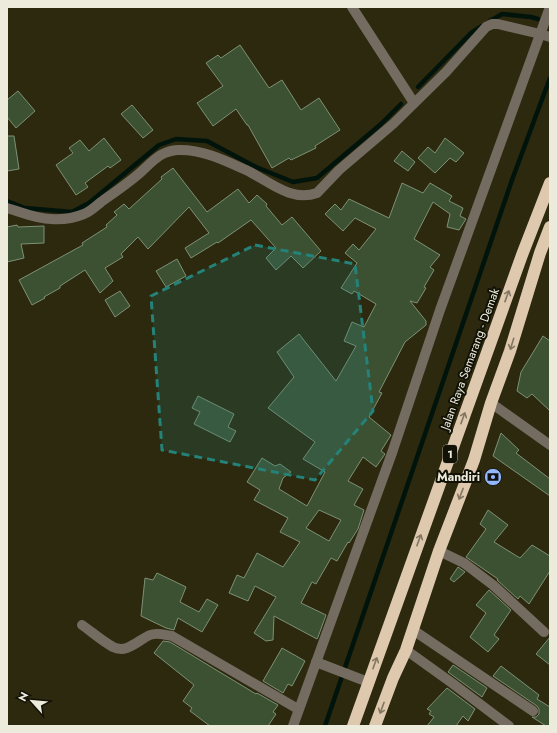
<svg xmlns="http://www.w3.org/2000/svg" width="557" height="733" font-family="Jost,sans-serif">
  <rect width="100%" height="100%" fill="#2c290e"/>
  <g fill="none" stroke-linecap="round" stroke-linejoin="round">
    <g stroke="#00140c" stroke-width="4.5">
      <polyline points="490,21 502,14 531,17 538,19"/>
      <polyline points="418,87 471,33 482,26"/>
      <polyline points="7,201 25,208 72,212 89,203 159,145 176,139 207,141 256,167 293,182 317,178 381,124 401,104"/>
      <polyline points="325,726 512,180 550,78"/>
    </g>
  </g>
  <g fill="#3c5132" stroke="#7e9076" fill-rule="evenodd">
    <polygon points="240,45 269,88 282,80 301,110 319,98 340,130 315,146 316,148 291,160 289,158 272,168 248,125 247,125 236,109 213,126 197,103 223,86 206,63 218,55 221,58"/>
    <polygon points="18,91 35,111 16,128 7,117 7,100"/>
    <polygon points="132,105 153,130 143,138 121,114"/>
    <polygon points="7,136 14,136 19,169 7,171"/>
    <polygon points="104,138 121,160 110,168 108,166 85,183 88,187 76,195 56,165 73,153 69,148 80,140 89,151"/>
    <polygon points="445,138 464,153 456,162 450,158 435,173 418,158 428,147 435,153"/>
    <polygon points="402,151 415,162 408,171 394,161"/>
    <polygon points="173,168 207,212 238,189 249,203 257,195 267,204 266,206 282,225 292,217 321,251 303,268 291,256 276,270 266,258 276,248 251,220 218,243 217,242 191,258 185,248 209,233 189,207 148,249 138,237 121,254 123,257 105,268 113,281 100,293 85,270 60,286 60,288 44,297 45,298 32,305 19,280 83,245 82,243 107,227 106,225 117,215 114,212 124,204 129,209 162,179 161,177"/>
    <path d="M402 183 423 193 430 183 452 196 449 201 463 208 460 216 466 219 459 230 447 227 450 214 433 202 414 239 440 255 430 267 434 270 424 287 426 288 417 303 410 301 426 321V325L405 342 379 392 382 393 369 417 391 435 381 451 385 454 376 467 363 457 348 481 363 489 354 505 364 510 358 529 349 543 348 542 337 561 331 558 316 584 312 582 301 603 326 615 318 637 317 639 274 616 273 640 266 641 254 633 276 597 255 586 248 601 229 593 237 575 244 578 257 553 283 567 300 542 280 532 288 518 254 500 260 490 247 482 262 458 275 466 280 464 291 472 283 478 279 489 307 506 325 472 303 459 315 442 268 408 294 377 277 352 299 334 336 381 356 346 344 341 352 322 364 327 376 304 354 291 352 294 341 288 357 263 345 253 353 244 359 250 376 229 355 218 343 231 325 214 335 204 341 210 349 199 389 218ZM319 510 341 520 329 541 306 528Z"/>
    <polygon points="17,225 18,227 44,226 44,243 21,244 24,258 7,262 7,227"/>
    <polygon points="177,259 186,276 166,287 156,271"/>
    <polygon points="120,291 130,306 115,317 105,300"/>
    <polygon points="543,336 550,341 550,411 532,394 527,398 517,391 521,372"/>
    <polygon points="198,396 234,414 228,427 236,431 230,442 194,424 200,412 192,408"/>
    <polygon points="501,433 519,450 516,453 550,479 550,496 493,456"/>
    <polygon points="488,510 508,525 494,542 520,558 532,545 550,556 550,571 529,604 520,596 518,599 497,580 498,579 466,557 486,529 480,524"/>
    <polygon points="458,567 465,572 454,582 450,579"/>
    <polygon points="157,573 186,587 180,602 199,612 207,599 218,605 202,632 178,618 174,630 166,628 141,616 145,578 153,580"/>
    <polygon points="489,590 511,610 494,635 499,639 488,652 470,637 486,613 476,605"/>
    <polygon points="550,637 550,665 536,654"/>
    <polygon points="163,641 170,642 256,694 257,693 278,705 273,712 276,714 268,726 210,726 190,711 192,708 183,701 194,685 154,653"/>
    <polygon points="282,648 305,661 292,686 288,684 283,693 263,681"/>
    <polygon points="453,665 487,688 482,697 448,672"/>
    <polygon points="501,666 539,695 537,699 550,707 550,726 546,726 532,717 536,717 539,714 539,709 537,706 493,676"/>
    <polygon points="447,688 475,709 468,721 463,716 456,726 427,726 434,717 429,714 431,711 427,709"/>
  </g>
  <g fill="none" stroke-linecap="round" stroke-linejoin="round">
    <g stroke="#746b61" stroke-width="10">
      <polyline points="352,7 414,103"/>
      <path d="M7 208C21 212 36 219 51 219 62 220 74 218 84 214 90 212 96 206 101 202 115 192 130 182 142 171 154 160 161 151 178 150 203 149 228 162 250 172 271 183 292 202 317 193L339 170 393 124 446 72 486 27 492 24H498L540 34 550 37"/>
      <polyline points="491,403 550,445"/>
      <polyline points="439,551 464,563 493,585 544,632"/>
      <path d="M82 625C92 632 102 641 113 647 127 654 138 640 150 635 157 632 165 635 172 636L298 709"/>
      <polyline points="413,630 533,711"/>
      <polyline points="406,650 452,683 509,726"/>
      <polyline points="316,662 368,682"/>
      <polyline points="293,726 392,453 440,310 550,7"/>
    </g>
    <g stroke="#dfc9ae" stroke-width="12">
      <polyline points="353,726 522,255 550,183"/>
      <polyline points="375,726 393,678 406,650 439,551 474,460 491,403 510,351 540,253 550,227"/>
    </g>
  </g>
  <defs><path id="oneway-shaft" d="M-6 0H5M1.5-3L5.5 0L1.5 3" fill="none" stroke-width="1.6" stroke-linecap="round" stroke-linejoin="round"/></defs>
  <g stroke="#837662">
    <use href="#oneway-shaft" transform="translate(507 296) rotate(-70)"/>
    <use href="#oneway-shaft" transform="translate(512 344) rotate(107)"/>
    <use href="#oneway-shaft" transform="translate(463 418) rotate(-70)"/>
    <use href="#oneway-shaft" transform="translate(461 494) rotate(111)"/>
    <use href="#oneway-shaft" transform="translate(419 540) rotate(-70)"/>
    <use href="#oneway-shaft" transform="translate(375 663) rotate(-70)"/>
    <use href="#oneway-shaft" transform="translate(382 708) rotate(110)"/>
  </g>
  <path fill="#258279" fill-opacity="0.2" stroke="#258279" stroke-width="3" stroke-dasharray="8 5" stroke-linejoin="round" d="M255 245 355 264 373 411 315 480 162 450 151 296Z"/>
  <defs>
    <symbol id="bank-disc" viewBox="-11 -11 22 22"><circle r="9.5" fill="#93b7fd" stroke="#121106"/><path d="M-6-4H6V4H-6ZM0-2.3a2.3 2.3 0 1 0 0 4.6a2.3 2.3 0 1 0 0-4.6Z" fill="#111"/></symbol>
  </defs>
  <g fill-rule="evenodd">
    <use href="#bank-disc" x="483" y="467" width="20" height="20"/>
  </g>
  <g text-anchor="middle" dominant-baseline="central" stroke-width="4" stroke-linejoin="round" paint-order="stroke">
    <rect fill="#121106" stroke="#abaa9c" stroke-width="1" x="443" y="445" width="14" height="18" rx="3"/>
    <g font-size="11" font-weight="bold" fill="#edecdc">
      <text x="450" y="454">1</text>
    </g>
    <g font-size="12" fill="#edecdc" stroke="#121106">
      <text transform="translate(470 359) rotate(-70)">Jalan Raya Semarang - Demak</text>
    </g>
    <g font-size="12" font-weight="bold" fill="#edecdc" stroke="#121106" text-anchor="end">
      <text x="480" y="477">Mandiri</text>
    </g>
  </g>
  <rect width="557" height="733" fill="none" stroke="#edecdc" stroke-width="16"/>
  <g transform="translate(32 701) rotate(297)" stroke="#121106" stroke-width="3" paint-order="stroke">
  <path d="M0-3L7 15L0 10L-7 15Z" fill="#edecdc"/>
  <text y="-6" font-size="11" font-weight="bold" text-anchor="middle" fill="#edecdc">N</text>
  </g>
</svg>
